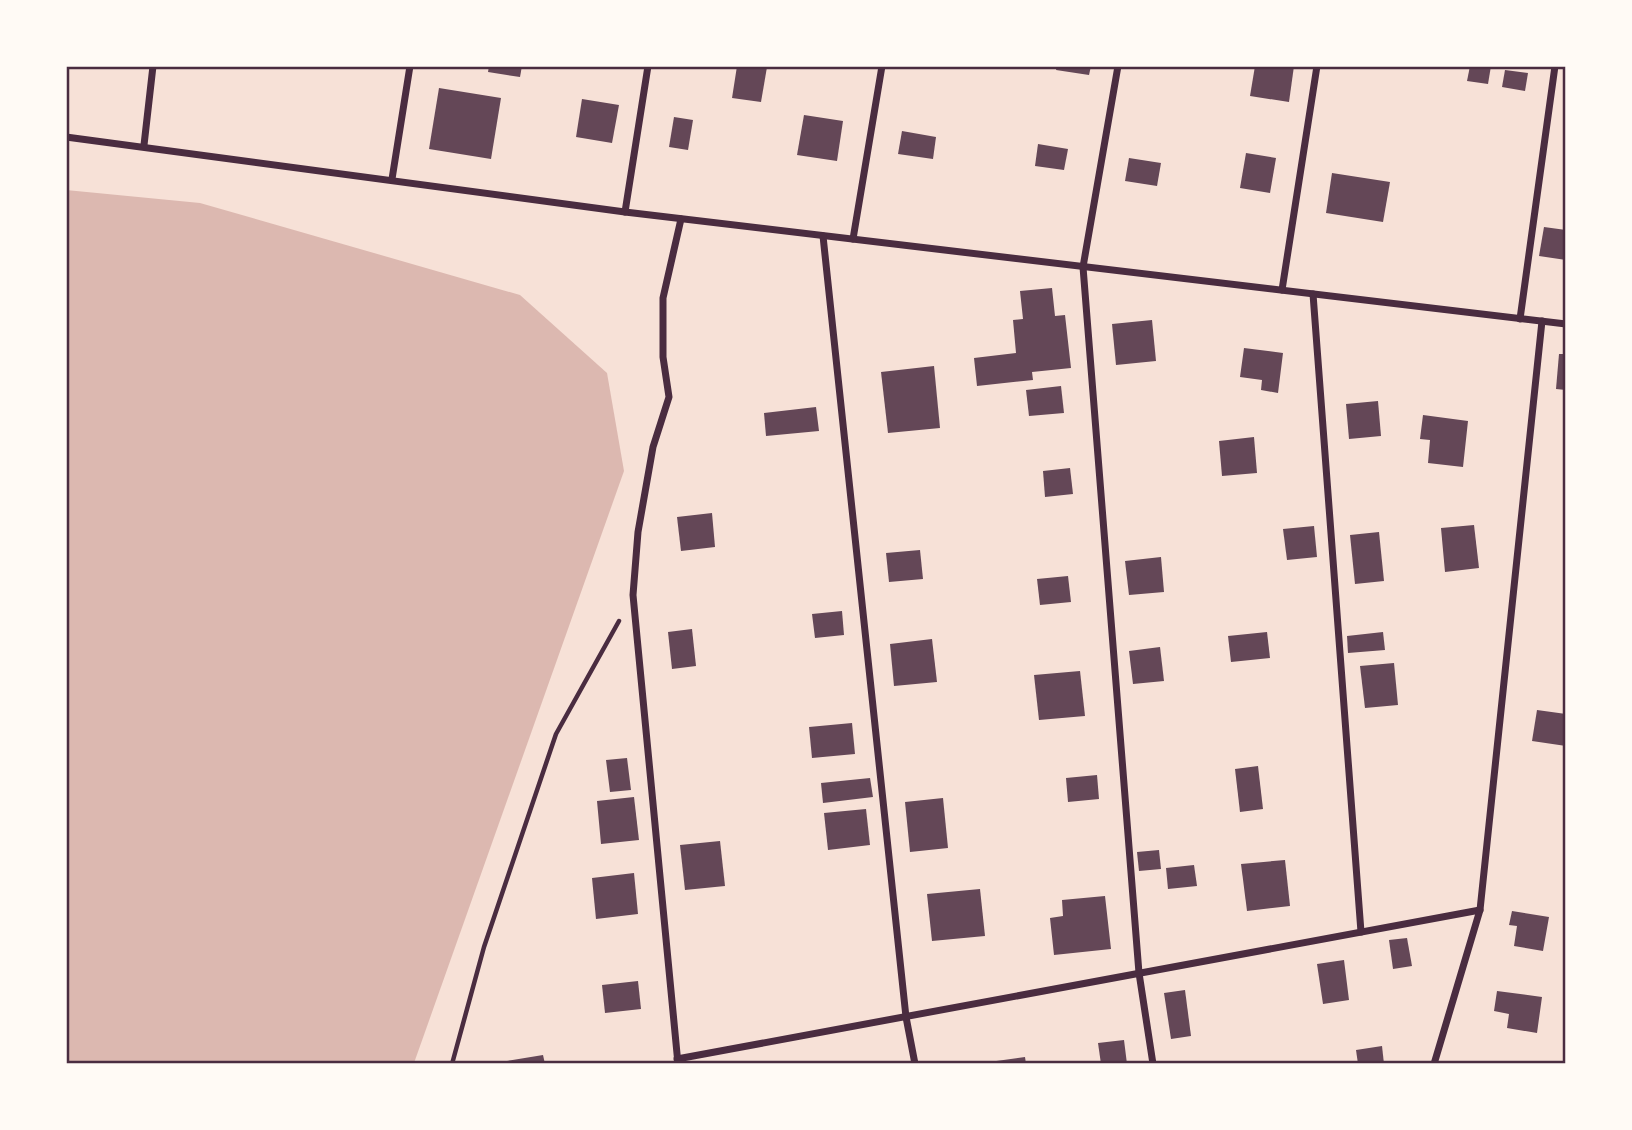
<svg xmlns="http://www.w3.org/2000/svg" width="1632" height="1130" font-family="'Roboto Condensed',sans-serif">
  <rect width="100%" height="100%" fill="#f7e1d7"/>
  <polygon fill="#dcb8b0" points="66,190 200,203 520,295 607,373 624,471 414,1063 67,1063"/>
  <g fill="#644757">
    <polygon points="489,66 522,66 520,77 488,72"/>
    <polygon points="737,66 767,67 761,102 732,98"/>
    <polygon points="1057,66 1091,66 1089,75 1056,70"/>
    <polygon points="1255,66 1294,66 1289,102 1250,96"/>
    <polygon points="1470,66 1491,66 1488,84 1467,81"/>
    <polygon points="1505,70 1528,73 1525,91 1502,87"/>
    <polygon points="439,88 501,98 491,159 429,149"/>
    <polygon points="582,99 619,105 612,143 576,137"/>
    <polygon points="804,115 843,121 837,161 797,155"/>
    <polygon points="674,117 693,120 688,150 669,147"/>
    <polygon points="902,131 936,137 933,159 898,154"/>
    <polygon points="1038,144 1068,149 1064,170 1035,166"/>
    <polygon points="1246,153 1276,158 1270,193 1240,188"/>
    <polygon points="1129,158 1161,163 1157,186 1125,181"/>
    <polygon points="1332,173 1390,182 1383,222 1326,213"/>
    <polygon points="1544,227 1566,230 1566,260 1539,256"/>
    <polygon points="1052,288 1055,316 1065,315 1071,368 1032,372 1033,380 977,386 974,358 1016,353 1013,320 1023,319 1020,291"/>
    <polygon points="1152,320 1156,361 1116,365 1112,324"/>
    <polygon points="1244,348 1283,353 1278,393 1261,390 1262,380 1240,377"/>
    <polygon points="1559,354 1566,354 1566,390 1556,389"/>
    <polygon points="934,366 940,428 888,433 881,372"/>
    <polygon points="1061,386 1064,413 1029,416 1026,390"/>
    <polygon points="1378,401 1381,436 1349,439 1346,404"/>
    <polygon points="816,407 819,431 766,436 764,413"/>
    <polygon points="1423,415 1468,421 1463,467 1428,463 1430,440 1420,439"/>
    <polygon points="1254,437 1257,473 1222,476 1219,441"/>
    <polygon points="1070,468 1073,494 1045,497 1043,471"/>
    <polygon points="712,513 715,547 681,551 677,517"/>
    <polygon points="1474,525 1479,568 1445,572 1441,528"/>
    <polygon points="1314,526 1317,557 1287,560 1283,529"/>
    <polygon points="1379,532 1384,581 1355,584 1350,535"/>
    <polygon points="920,550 923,579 889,582 886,553"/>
    <polygon points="1161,557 1164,592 1129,595 1125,561"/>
    <polygon points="1068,576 1071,602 1040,605 1037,579"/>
    <polygon points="842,611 844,635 815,638 812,614"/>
    <polygon points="692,629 696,666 672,669 668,632"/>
    <polygon points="1267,632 1270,658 1231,662 1228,636"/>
    <polygon points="1383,632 1385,650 1348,653 1347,636"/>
    <polygon points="932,639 937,682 894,686 890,644"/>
    <polygon points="1160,647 1164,681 1133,684 1129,651"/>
    <polygon points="1394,663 1398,705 1365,708 1360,666"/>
    <polygon points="1080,671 1085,716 1039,720 1034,675"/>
    <polygon points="1537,710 1566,714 1566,746 1532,741"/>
    <polygon points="852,723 855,754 812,758 809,727"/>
    <polygon points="627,758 631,790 610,792 606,760"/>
    <polygon points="1258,766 1263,809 1240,812 1235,769"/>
    <polygon points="1097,775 1099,799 1068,802 1066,778"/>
    <polygon points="870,778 873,797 823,803 821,783"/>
    <polygon points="634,797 639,840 601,844 597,801"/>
    <polygon points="943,798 948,848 910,852 905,802"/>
    <polygon points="866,809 870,845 828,850 824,813"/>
    <polygon points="720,841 725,886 685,890 680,845"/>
    <polygon points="1159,850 1161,869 1139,871 1137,852"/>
    <polygon points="1285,860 1290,906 1247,911 1241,864"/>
    <polygon points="1194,865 1197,886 1168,889 1166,868"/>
    <polygon points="634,873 638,914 596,919 592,878"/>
    <polygon points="980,889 985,936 932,941 927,894"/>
    <polygon points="1105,896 1111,949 1054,955 1050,918 1063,916 1062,900"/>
    <polygon points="1512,911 1549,917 1543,951 1514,946 1517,926 1509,925"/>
    <polygon points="1407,938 1412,966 1393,969 1389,940"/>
    <polygon points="1344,960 1349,1000 1323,1004 1317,964"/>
    <polygon points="638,981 641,1009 605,1013 602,985"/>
    <polygon points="1185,990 1191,1036 1171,1039 1164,993"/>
    <polygon points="1497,991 1542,997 1537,1033 1507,1028 1509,1014 1494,1011"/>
    <polygon points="1124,1040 1127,1064 1101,1064 1098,1043"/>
    <polygon points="1382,1046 1384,1064 1358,1064 1356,1050"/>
    <polygon points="543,1055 545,1064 507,1064 507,1061"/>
    <polygon points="1025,1057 1026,1064 989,1064 989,1062"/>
  </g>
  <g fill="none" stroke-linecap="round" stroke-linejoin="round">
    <polyline stroke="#4a2c40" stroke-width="4.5" points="452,1064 484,947 556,734 619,621"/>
    <g stroke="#4a2c40" stroke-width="7">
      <polyline points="1118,66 1083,267 1139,973 1153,1064"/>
      <polyline points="66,137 625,212 1566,324"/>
      <polyline points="144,145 153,66"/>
      <polyline points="392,179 410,66"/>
      <polyline points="625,212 648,66"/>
      <polyline points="823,236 906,1017 915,1064"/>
      <polyline points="853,239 882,66"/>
      <polyline points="1282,290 1317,66"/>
      <polyline points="1313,294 1361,932"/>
      <polyline points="1520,319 1555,66"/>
      <polyline points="677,1059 1480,910"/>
      <polyline points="678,1064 633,595 638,532 653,447 669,397 663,357 663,298 681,219"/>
      <polyline points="1434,1064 1480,910 1542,321"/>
    </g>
  </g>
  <rect width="1632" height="1130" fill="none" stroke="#fffaf5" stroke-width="136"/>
  <rect x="68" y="68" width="1496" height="994" fill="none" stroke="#4a2c40" stroke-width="2.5"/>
</svg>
